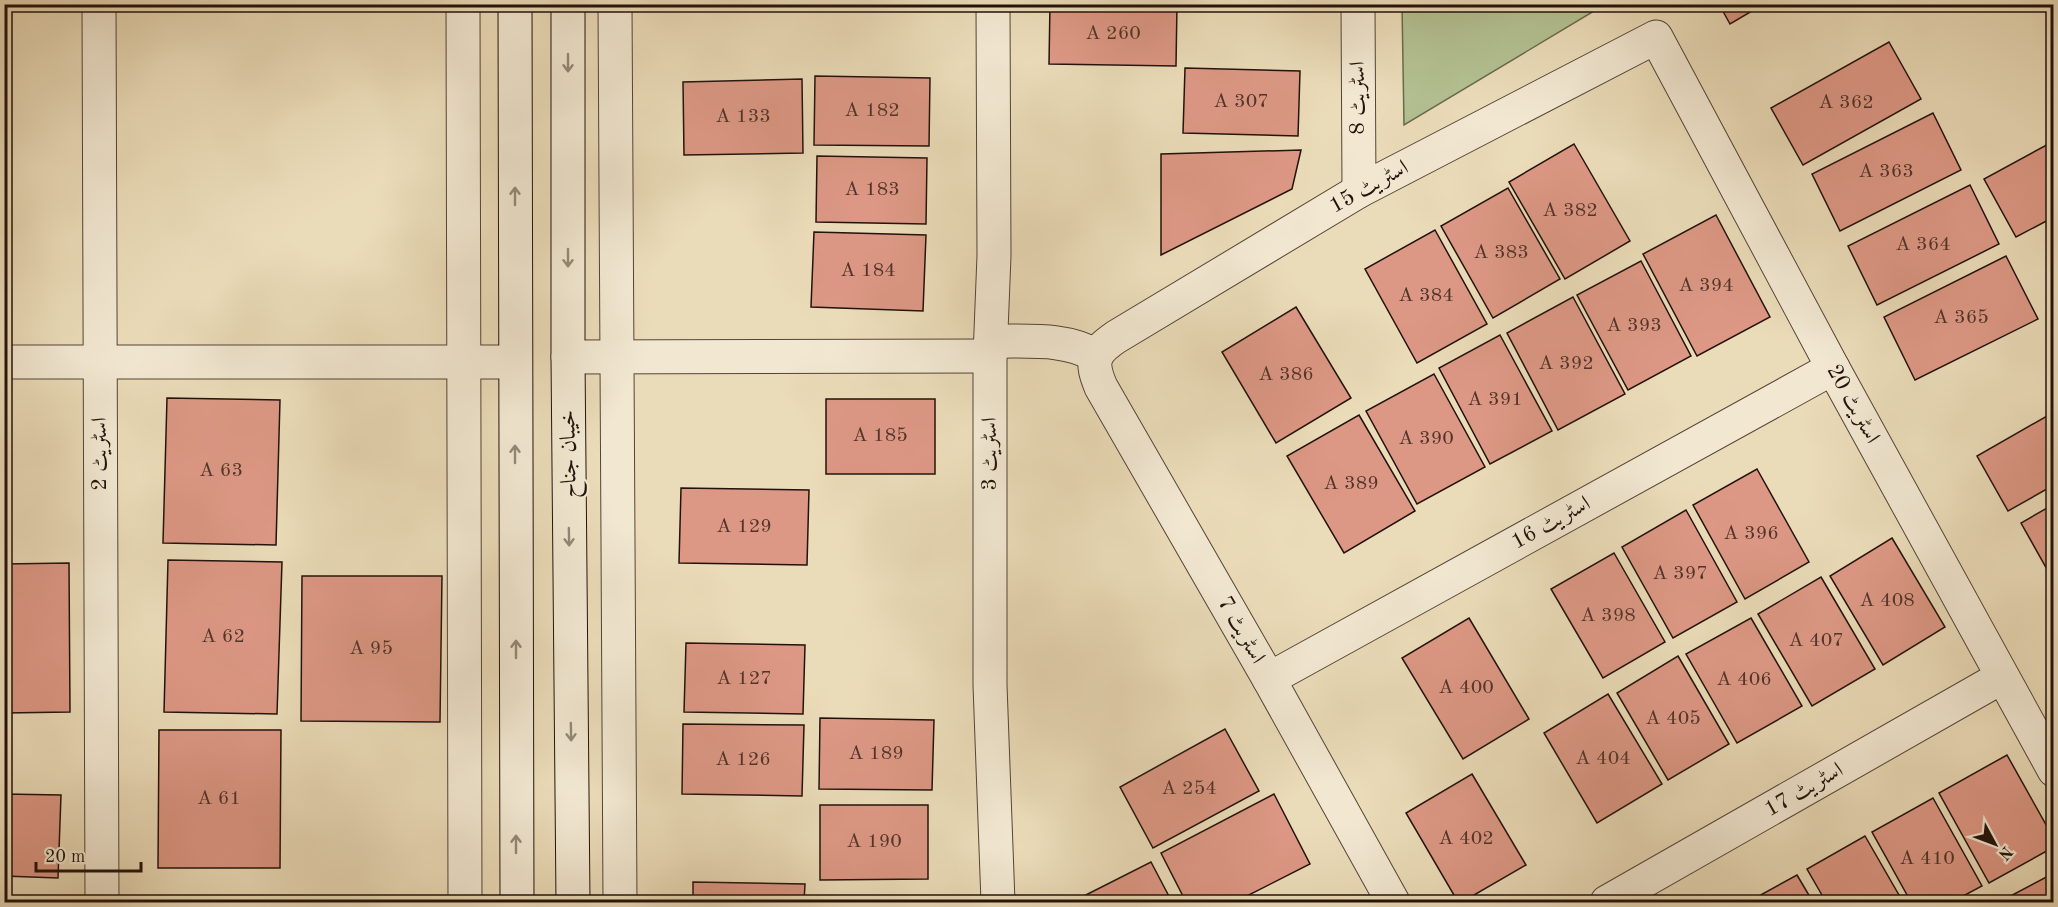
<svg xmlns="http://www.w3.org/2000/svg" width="2058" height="907" font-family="'Old Standard TT',Amiri,serif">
  <rect width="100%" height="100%" fill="#ebdcb9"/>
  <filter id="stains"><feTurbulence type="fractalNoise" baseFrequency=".00333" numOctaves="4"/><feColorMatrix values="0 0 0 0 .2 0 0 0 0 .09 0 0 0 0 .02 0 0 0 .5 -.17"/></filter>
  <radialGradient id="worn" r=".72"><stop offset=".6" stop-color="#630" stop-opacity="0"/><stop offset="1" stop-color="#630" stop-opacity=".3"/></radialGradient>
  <polygon fill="#b3c192" stroke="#6a6a4e" stroke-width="1.5" points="1402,4 1604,4 1604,5 1404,125"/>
  <g fill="#dd9885" stroke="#22120b" stroke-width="1.5">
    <polygon points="1050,4 1177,4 1176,66 1049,64"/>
    <polygon points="1719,4 1764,4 1730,24"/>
    <polygon points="1889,42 1921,99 1803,165 1771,108"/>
    <polygon points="1185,68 1300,71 1298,136 1183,133"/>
    <polygon points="815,76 930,78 929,146 814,145"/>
    <polygon points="802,79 803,153 684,155 683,82"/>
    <polygon points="1933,113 1961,170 1840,231 1812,174"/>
    <polygon points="2054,141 2054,217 2016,237 1984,179"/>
    <polygon points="1574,144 1630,241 1565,279 1509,182"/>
    <polygon points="1301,150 1292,189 1161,255 1161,154"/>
    <polygon points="817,156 927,158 926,224 816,222"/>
    <polygon points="1970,185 1999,244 1877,305 1848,246"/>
    <polygon points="1508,188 1560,279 1493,318 1441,226"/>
    <polygon points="1716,215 1770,317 1697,356 1643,254"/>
    <polygon points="1435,230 1487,324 1417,363 1365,269"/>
    <polygon points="814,232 926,235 923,311 811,307"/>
    <polygon points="2006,256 2038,319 1915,380 1884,317"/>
    <polygon points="1641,261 1691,356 1628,390 1577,295"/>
    <polygon points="1573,297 1625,394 1558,430 1507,333"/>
    <polygon points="1296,307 1351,398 1276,443 1222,352"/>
    <polygon points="1500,335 1552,431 1490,464 1439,368"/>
    <polygon points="1434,374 1485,467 1417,504 1366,411"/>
    <polygon points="167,398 280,400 276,545 163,543"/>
    <rect x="826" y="399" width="109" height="75"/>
    <polygon points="2054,412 2054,485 2008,511 1977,456"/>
    <polygon points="1359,415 1415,511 1344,553 1287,456"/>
    <polygon points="1757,469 1809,562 1745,599 1693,505"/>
    <polygon points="681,488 809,490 807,565 679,563"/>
    <polygon points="2054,504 2054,580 2053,580 2021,523"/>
    <polygon points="1686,510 1737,602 1673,638 1622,547"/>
    <polygon points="1892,538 1945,627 1883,665 1830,576"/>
    <polygon points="1614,553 1665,642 1603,678 1551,589"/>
    <polygon points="168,560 282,562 277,714 164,712"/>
    <polygon points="69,563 70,712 4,713 4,564"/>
    <polygon points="302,576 442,576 440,722 301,721"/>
    <polygon points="1821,577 1875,669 1812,706 1758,614"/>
    <polygon points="1469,618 1529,719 1463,759 1402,658"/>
    <polygon points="1751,618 1802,706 1737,743 1686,654"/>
    <polygon points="686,643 805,645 803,714 684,712"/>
    <polygon points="1678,656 1729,744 1668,780 1617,693"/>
    <polygon points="1608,694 1662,784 1597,823 1544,733"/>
    <polygon points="820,718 934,720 932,790 819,789"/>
    <polygon points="683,724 804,725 802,796 682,794"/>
    <polygon points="1225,729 1259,791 1153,848 1120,787"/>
    <polygon points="159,730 281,730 280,868 158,868"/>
    <polygon points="2007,755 2054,839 2054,847 1989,883 1939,793"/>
    <polygon points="1472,774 1526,865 1462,902 1458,902 1406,813"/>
    <polygon points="4,794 61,795 58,878 4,876"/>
    <polygon points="1274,794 1310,864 1235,902 1186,902 1161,853"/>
    <polygon points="1933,798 1982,886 1952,902 1911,902 1872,832"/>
    <polygon points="820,805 928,805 928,879 820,880"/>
    <polygon points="1865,836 1903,902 1826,902 1807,869"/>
    <polygon points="1151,862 1172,902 1072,902"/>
    <polygon points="2054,873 2054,902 2001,902 2001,901"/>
    <polygon points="1797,875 1813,902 1748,902"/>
    <polygon points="693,882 805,884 804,902 693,902"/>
  </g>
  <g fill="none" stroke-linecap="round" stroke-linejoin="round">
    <defs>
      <g id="street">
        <polyline points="99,4 102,902"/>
        <polyline points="463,4 465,902"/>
        <polyline points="615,4 620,902"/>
        <polyline points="993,4 994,256 990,356 990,685 998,902"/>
        <polyline points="1358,4 1359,191"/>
        <path d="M991 341C1025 342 1067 337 1096 356"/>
        <polyline points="568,357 990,356"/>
        <polyline points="4,362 515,362"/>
        <polyline points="1269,679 1833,368"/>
        <path d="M1393 902 1269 679 1101 387C1090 361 1093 353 1116 337L1359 191 1656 37 1833 368 2054 770"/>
        <polyline points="1607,902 2002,677"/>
      </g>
      <g id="secondary">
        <polyline points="515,4 517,902"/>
        <polyline points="568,4 568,357 573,902"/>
      </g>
    </defs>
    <use href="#street" stroke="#544436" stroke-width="35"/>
    <use href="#secondary" stroke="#22120b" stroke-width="35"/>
    <use href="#street" stroke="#f2e8d2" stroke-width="33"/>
    <use href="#secondary" stroke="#f2e8d2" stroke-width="33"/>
  </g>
  <defs><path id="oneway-shaft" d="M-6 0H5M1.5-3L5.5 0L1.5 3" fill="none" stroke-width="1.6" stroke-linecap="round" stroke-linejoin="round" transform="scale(1.5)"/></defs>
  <g stroke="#948878">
    <use href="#oneway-shaft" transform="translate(568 63) rotate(90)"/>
    <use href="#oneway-shaft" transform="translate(515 196) rotate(-90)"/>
    <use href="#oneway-shaft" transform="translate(568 258) rotate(90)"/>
    <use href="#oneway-shaft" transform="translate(515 454) rotate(-90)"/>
    <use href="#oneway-shaft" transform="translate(569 537) rotate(89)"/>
    <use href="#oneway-shaft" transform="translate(516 649) rotate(-90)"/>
    <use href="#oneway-shaft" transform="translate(571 732) rotate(89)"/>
    <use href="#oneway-shaft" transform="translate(516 844) rotate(-90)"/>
  </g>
  <g text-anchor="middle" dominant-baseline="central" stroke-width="4.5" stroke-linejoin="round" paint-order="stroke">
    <g font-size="20" fill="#51342a">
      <text x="1113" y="34">A 260</text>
      <text x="1241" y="102">A 307</text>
      <text x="1846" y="103">A 362</text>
      <text x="872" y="111">A 182</text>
      <text x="743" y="117">A 133</text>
      <text x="1886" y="172">A 363</text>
      <text x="872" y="190">A 183</text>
      <text x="1570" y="211">A 382</text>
      <text x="1923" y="245">A 364</text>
      <text x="1501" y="253">A 383</text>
      <text x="868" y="271">A 184</text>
      <text x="1706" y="286">A 394</text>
      <text x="1426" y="296">A 384</text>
      <text x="1961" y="318">A 365</text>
      <text x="1634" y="326">A 393</text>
      <text x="1566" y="364">A 392</text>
      <text x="1286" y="375">A 386</text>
      <text x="1495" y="400">A 391</text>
      <text x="880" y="436">A 185</text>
      <text x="1426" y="439">A 390</text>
      <text x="221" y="471">A 63</text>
      <text x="1351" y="484">A 389</text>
      <text x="744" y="527">A 129</text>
      <text x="1751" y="534">A 396</text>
      <text x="1680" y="574">A 397</text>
      <text x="1887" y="601">A 408</text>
      <text x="1608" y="616">A 398</text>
      <text x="223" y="637">A 62</text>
      <text x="1816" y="641">A 407</text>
      <text x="371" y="649">A 95</text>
      <text x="744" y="679">A 127</text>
      <text x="1744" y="680">A 406</text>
      <text x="1466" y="688">A 400</text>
      <text x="1673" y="719">A 405</text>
      <text x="876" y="754">A 189</text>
      <text x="1603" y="759">A 404</text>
      <text x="743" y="760">A 126</text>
      <text x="1189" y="789">A 254</text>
      <text x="219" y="799">A 61</text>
      <text x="1466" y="839">A 402</text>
      <text x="874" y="842">A 190</text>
      <text x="1927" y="859">A 410</text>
    </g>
    <g font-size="22" fill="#22120b" stroke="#f2e8d2">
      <text transform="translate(1358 98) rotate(-90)">اسٹریٹ 8</text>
      <text transform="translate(1369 187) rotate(-29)">اسٹریٹ 15</text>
      <text transform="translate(1853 404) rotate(61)">اسٹریٹ 20</text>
      <text transform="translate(100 454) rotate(-90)">اسٹریٹ 2</text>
      <text transform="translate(569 454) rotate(-91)">خیبان جناح</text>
      <text transform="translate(990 454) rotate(-90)">اسٹریٹ 3</text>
      <text transform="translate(1551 523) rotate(-29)">اسٹریٹ 16</text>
      <text transform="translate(1241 630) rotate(60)">اسٹریٹ 7</text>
      <text transform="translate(1804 790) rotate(-30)">اسٹریٹ 17</text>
    </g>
  </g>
  <rect width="2058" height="907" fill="none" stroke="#ebdcb9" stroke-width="24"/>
  <rect x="6" y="6" width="2046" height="895" fill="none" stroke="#22120b" stroke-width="3"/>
  <rect x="12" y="12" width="2034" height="883" fill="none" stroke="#22120b" stroke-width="1.5"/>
  <g transform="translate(1995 844) rotate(131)" stroke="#f2e8d2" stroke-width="4.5" paint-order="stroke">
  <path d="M0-4.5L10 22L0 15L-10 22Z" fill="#22120b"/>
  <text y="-9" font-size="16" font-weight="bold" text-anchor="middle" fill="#22120b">N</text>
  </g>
  <path d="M36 862v9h105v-9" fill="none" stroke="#22120b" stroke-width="3"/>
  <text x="45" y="862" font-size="18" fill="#22120b" stroke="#f2e8d2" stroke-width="4.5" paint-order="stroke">20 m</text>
  <rect width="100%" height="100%" filter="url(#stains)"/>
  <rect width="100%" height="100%" fill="url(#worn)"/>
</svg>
